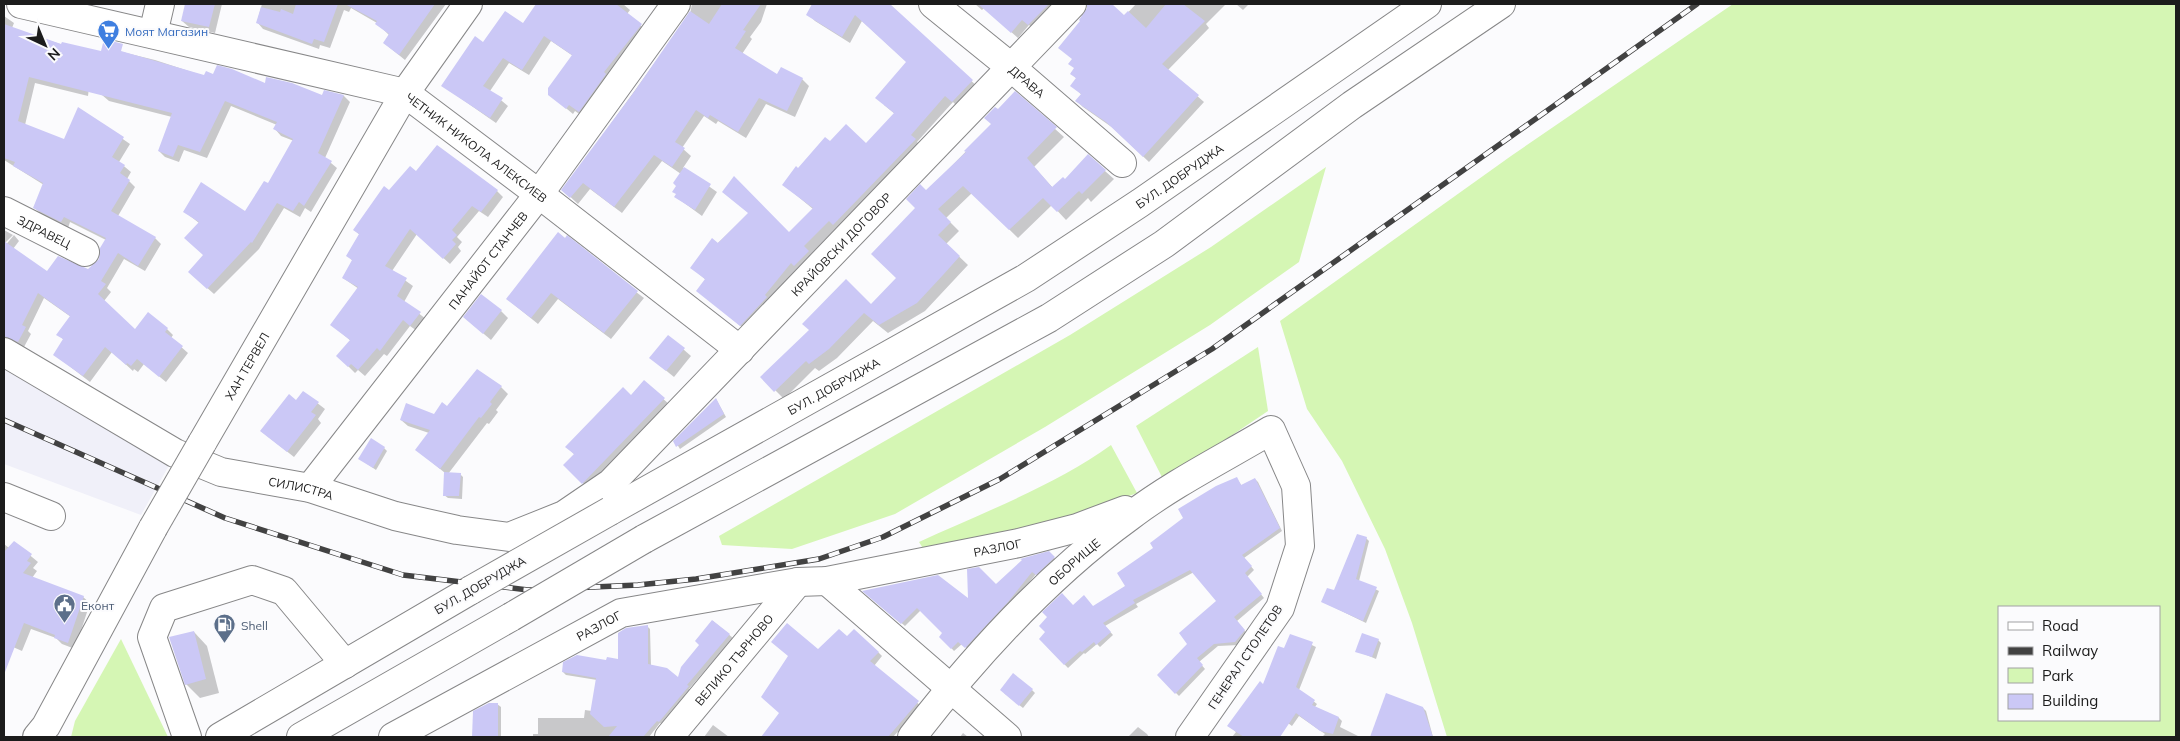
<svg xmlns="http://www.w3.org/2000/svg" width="2180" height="741" font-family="Mulish,sans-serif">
  <rect width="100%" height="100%" fill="#fbfbfd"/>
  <polygon fill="#f0f0f9" points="4,361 172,460 141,515 4,464"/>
  <g fill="#d5f6b4" fill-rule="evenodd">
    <path d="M1733 4H2176V737H1447L1412 623 1385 549 1342 461 1307 409 1280 321 1511 156ZM2159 607V720H1999V607Z"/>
    <polygon points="1326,167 1299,262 1210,325 1045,427 895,514 792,549 722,545 719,536 1070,335 1211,247"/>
    <polygon points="1258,347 1268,411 1164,481 1136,426"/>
    <path d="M1111 445 1137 493 1061 522 926 553 919 542C982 513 1056 485 1111 445Z"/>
    <polygon points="121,639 168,737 71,737 75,721"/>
  </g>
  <g fill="#0003">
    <polygon points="75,4 93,4 93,8"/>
    <polygon points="186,4 222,4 215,33 189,27 182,21"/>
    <polygon points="262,4 446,4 405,60 384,43 389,35 377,23 351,8 349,12 344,10 330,48 320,45 319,49 263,29 257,22"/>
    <polygon points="538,4 623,4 630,10 627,14 647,31 585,118 575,111 573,114 549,94 573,56 551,41 529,75 509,63 490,91 508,106 496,123 443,86 484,44 524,25"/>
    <polygon points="692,4 767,4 761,22 750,37 752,39 742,54 778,76 802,79 809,86 795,117 766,104 746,138 718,121 716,124 704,116 682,148 691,156 683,168 717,192 702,216 676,197 681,174 662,161 622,213 590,189 578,204 563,190 690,14"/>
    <polygon points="814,4 890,4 889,5 979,88 959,108 953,102 917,142 922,147 841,231 837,227 811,254 815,258 748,332 698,291 706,280 692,268 749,213 724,192 790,234 813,209 784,185 830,143 866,144 895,114 884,105 908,63 862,21 850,43 815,21 808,14"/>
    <polygon points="975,4 1052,4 1056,8 1035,30 1029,25 1018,38 984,8 982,10"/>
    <polygon points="1136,4 1226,4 1206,24 1209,28 1168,70 1204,102 1149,162 1113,128 1083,107 1077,101 1082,95 1072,86 1077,79 1071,73"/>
    <polygon points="1236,4 1249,4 1243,10"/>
    <polygon points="4,16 14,23 12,28 93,55 88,96 35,83 25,125 64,141 94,119 130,144 119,162 131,172 127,179 135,187 118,216 155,238 161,244 145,271 124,259 107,288 111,292 104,301 135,331 167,329 173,335 171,338 188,353 166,382 144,364 138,372 134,369 133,371 112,352 90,382 55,355 64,340 58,334 71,317 44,298 28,331 31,334 24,347 12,342 4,343 4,247 14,235 19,241 13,249 48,273 88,271 100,260 106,240 70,222 68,228 41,214 35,208 44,185 4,160"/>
    <polygon points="114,50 155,60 204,76 266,84 322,96 324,92 344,96 350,102 325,158 337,168 311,212 305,208 300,217 284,208 259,249 214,294 196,278 204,255 199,223 185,212 246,213 269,185 294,141 281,136 275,129 277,125 231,106 207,158 184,150 179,162 165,157 159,151 172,117 109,101 102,95"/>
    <polygon points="1015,93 1064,137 1034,167 1053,188 1065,181 1088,156 1114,179 1091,202 1088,198 1066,220 1052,205 1018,238 972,193 946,218 959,231 946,244 968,265 925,311 888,333 873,321 837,358 819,371 815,368 784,399 762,377 871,306 898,278 917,208 926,192 992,125 998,111"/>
    <polygon points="416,173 497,191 503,197 488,217 479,211 457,237 462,242 458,247 461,251 450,264 417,234 392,271 413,286 404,302 426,319 417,331 410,326 387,356 384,354 365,376 358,370 355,373 338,356 351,341 332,325 359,289 343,278 353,261 348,256 360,235 354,230 389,192"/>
    <polygon points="4,230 13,235 4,244"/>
    <polygon points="558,233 644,298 611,339 558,299 538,324 507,299"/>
    <polygon points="501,311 508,318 491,340 464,317"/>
    <polygon points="668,336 691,356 674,377 658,364"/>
    <polygon points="644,382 678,412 596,496 565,465 575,455 567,447 631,397"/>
    <polygon points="501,387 508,394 496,410 498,412 489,424 487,423 448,474 460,474 463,477 462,499 448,498 444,495 445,473 417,450 429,433 408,426 401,420 434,415"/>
    <polygon points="303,392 325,409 318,419 321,423 294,457 261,431 296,401"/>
    <polygon points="716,399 726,417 680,449 675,441"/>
    <polygon points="384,448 387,451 376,470 360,459"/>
    <polygon points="1237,479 1242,486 1255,479 1258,482 1282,531 1244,558 1254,570 1247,577 1264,598 1237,621 1247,634 1239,645 1218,646 1199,662 1205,669 1179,696 1158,675 1189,645 1218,601 1194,572 1136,604 1138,607 1105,626 1113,635 1100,647 1097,644 1085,654 1084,653 1068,668 1040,639 1073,606 1093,607 1126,586 1155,548"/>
    <polygon points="1366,538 1369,541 1359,581 1379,591 1366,623 1323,602 1335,592"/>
    <polygon points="14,542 38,562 33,568 37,571 32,578 83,597 90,603 75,649 62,644 56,638 31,629 22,651 4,643 4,544 9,548"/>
    <polygon points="1049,553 1057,561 1039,577 1036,574 1011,605 969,650 962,644 954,651 941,637 944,633 921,610 905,626 865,592 969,600"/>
    <polygon points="713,621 733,638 689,689 691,690 663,725 660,723 649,737 533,737 533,734 538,734 538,718 584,718 585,710 592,711 597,680 566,675 563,672 607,661 619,660 647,626 650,629 651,666 679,680 701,645"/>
    <polygon points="194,632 207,646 219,693 200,698 186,684"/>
    <polygon points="1291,635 1316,647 1299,690 1317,704 1315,707 1339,718 1342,721 1340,727 1360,737 1322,737 1325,734 1299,716 1292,726 1285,721 1273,737 1232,737 1236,732 1229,726 1264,686 1285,650"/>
    <polygon points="847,638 878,652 882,656 874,666 921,706 893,737 762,737 781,713 818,651"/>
    <polygon points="1378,640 1381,643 1376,659 1357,651"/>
    <polygon points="1032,690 1035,693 1023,708 1004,693"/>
    <polygon points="1387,695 1423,708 1426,711 1433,737 1371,737"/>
    <polygon points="497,704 501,707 501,737 473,737 475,712"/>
    <polygon points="713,725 729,737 730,737 704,737"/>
    <polygon points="1138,727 1147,734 1149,737 1128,737"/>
    <polygon points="963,733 968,737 960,737"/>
  </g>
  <g fill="#cbc8f6">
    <polygon points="185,4 215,4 209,27 181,21"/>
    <polygon points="296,4 338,4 324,42 314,39 312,44 256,23 261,7 280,12 281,9 293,14"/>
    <polygon points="345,4 435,4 399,55 383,43 389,34 375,24 377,21"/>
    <polygon points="536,4 616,4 642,24 604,72 606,74 579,112 569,105 566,109 548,95 548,88 572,55 544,36 522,70 503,58 483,86 503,98 490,118 441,86 475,36 483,42 505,11 523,23"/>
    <polygon points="722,4 761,4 743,30 746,31 735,48 777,74 781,67 803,78 787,111 759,98 738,132 710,115 708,118 696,110 675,142 685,148 672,167 654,155 614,207 583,183 570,198 561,190 634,92 690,11 709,24"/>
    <polygon points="812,4 890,4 973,80 952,102 945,96 911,135 916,139 833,225 829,221 804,246 809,251 794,266 791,263 765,295 767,297 740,326 696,291 705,279 690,268 712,238 718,243 748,213 722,192 734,176 789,232 813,208 782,185 796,166 798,168 825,137 830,141 846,124 866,143 894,113 875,98 906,62 855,15 842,37 806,15"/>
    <polygon points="978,4 1049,4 1028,25 1022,20 1011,33"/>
    <polygon points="1087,4 1112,4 1124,15 1128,11 1146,28 1166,4 1183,4 1205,21 1162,64 1199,95 1143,157 1106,122 1075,101 1081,94 1070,86 1076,78 1070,74 1074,68 1068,64 1072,59 1058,48 1080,21 1079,20 1087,8"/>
    <polygon points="4,24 61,44 62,42 101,51 104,39 123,44 121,51 204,75 206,71 213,74 217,65 232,69 265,83 266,77 292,83 322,95 324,90 344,95 318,153 332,161 304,206 299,202 293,211 277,203 252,243 251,242 207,289 188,272 203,255 184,238 199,222 183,212 201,182 245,211 264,181 268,183 293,139 273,129 277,122 225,101 200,152 178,145 173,157 158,151 172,113 29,77 18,121 64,139 78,107 124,137 112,157 125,165 120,173 130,180 111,211 156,237 138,266 118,253 101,281 106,284 98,294 135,329 148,312 168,328 165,332 183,346 159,377 137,359 131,366 127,363 126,365 105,347 83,376 53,355 63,339 56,335 70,316 38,293 22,325 26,327 18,342 4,336 4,241 47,271 58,256 88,269 99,259 100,248 106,238 64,217 61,222 33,208 43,183 13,166 15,162 4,158"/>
    <polygon points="1015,91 1057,127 1027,158 1052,187 1063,177 1065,179 1088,154 1106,170 1082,194 1079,191 1057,212 1043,198 1009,230 963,186 938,209 951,222 938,235 960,256 943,275 917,303 879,325 864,313 829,349 809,364 806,361 774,392 760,377 809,330 802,324 846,279 871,304 896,278 871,254 915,208 906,199 920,184 926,190 966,152 964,151 991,124 984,118 995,107 998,109"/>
    <polygon points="437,145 498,190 481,212 472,206 452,230 457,235 452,240 456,244 443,259 410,229 385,266 407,278 397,296 421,312 410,326 403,320 380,351 377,348 358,370 351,364 348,367 336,356 350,340 330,325 358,287 342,278 352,260 346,256 359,234 353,230 384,186 389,190 410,166 416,171"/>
    <polygon points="684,167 711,184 695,210 674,197 676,194 672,192 676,186 673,183"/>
    <polygon points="558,232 565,238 567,235 638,291 604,333 551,293 531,318 506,299"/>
    <polygon points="481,294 502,310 483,334 463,317"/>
    <polygon points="668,335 685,348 666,371 649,358"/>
    <polygon points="477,369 502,386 490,402 492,404 481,418 479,417 440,469 415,450 430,430 400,420 406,403 434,414 442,402 447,406"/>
    <polygon points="644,380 665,398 582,484 563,465 574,454 565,447 623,387 631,395"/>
    <polygon points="303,391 319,402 311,412 316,415 287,452 260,431 289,394 296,400"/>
    <polygon points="716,398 724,414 676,447 673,441"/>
    <polygon points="371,438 385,447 373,468 358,459"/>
    <polygon points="444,472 461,473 459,496 443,496"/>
    <polygon points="1237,477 1241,485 1255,478 1280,528 1242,555 1252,566 1245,573 1262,594 1234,617 1245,630 1235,642 1214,644 1197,658 1203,665 1175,694 1157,675 1187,644 1179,633 1216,601 1190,570 1133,600 1135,603 1103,623 1111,632 1096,645 1094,642 1082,652 1080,651 1064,665 1039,639 1045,632 1039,626 1047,617 1042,612 1062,593 1073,605 1084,595 1093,606 1125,586 1117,573 1153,548 1150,543 1183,518 1178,509 1216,486"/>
    <polygon points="1357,534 1367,537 1356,579 1377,587 1363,621 1321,602 1327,588 1334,590"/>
    <polygon points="14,541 32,554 27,561 31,563 23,573 84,596 68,643 54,638 55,635 24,623 5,672 4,552"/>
    <polygon points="1049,551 1055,557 1036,575 1032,572 1008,602 965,648 958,642 951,649 939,637 942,633 917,608 901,624 862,591 938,575 968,598 967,569 979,567 996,584 1022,560 1020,559"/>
    <polygon points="712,620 730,634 687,685 689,686 659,722 657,721 643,737 608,737 617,726 604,727 590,714 596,678 562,672 563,662 577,655 606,660 607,657 618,659 618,633 626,628 648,625 648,664 667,668 678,677 681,667 699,645 695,641"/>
    <polygon points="787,623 818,649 839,629 847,636 854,629 879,652 870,661 919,701 888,737 761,737 779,713 761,697 788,656 771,642"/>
    <polygon points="194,631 206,679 185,685 169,637"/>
    <polygon points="1362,633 1379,639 1372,657 1355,652"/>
    <polygon points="1290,634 1313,642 1296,687 1315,700 1312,705 1339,717 1333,734 1320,731 1296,713 1280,737 1244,737 1227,726 1260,681 1263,684 1278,646 1284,648"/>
    <polygon points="1013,673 1033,689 1019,706 1000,690"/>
    <polygon points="1386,693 1423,707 1433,737 1370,737"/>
    <polygon points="489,703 498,703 498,737 472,737 473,711"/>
  </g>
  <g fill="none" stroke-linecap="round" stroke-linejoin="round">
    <defs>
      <g id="minor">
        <path id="s1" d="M21 4 405 93 539 194 740 350"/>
        <path id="s2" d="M933 4 1012 68 1122 163"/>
        <polyline points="153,34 160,4"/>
        <path id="s3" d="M4 211 85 252"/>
        <path id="s4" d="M4 352 175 453 221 472 310 488 395 516 457 530 509 537 564 515 611 483 1072 4"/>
        <path id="s5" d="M202 443 405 93 468 4"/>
        <path id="s6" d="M310 488 539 194 676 4"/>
        <polyline points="4,497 51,516"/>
        <polyline points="827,581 1007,737"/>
        <polyline points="37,737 46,726 153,528"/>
        <polyline points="187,737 152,637 164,608 252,580 284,591 345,664"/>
        <path id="s7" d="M393 737 621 613 798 582 827 581 1019 543 1077 528 1125 510"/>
        <path id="s8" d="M669 737 798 582"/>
        <path id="s9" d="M912 737C974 657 1046 577 1129 517 1172 484 1224 458 1271 430L1296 486 1300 546 1280 608 1190 737"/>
      </g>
      <g id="major">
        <path id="s10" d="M610 511 1026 278 1140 203 1427 4"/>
        <polyline points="644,539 1049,318 1164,244 1352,105 1501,4"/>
        <polyline points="220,737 471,590"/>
        <polyline points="301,737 511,617"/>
      </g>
    </defs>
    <use href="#minor" stroke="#878788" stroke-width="30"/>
    <use href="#major" stroke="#878788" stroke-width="30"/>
    <use href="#minor" stroke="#fff" stroke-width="28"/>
    <use href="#major" stroke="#fff" stroke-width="28"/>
    <defs>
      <polyline id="rail" points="4,420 225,518 403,575 528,590 638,585 696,579 819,559 883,537 1000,479 1212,349 1697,4"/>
    </defs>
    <use href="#rail" stroke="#424242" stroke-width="5.5"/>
    <use href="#rail" stroke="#fbfbfd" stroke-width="4" stroke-dasharray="11" stroke-linecap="butt"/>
    <defs>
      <polyline id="minor-bridge" points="153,528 202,443"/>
      <g id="major-bridge">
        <polyline points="471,590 610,511"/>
        <polyline points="511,617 644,539"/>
      </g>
    </defs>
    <use href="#minor-bridge" stroke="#878788" stroke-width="30" stroke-linecap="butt"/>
    <use href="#major-bridge" stroke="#878788" stroke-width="30" stroke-linecap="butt"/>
    <use href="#minor-bridge" stroke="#fff" stroke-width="28"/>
    <use href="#major-bridge" stroke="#fff" stroke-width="28"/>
  </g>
  <defs>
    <symbol id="supermarket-pin" viewBox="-11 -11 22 30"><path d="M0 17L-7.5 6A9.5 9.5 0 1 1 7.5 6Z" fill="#3f7fe0" stroke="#fbfbfd"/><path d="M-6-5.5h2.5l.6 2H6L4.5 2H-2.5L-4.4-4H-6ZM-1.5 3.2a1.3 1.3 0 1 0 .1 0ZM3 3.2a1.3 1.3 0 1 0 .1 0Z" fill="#fff"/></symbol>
    <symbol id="civic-pin" viewBox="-11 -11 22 30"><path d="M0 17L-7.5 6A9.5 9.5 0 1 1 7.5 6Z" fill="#5c6f8a" stroke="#fbfbfd"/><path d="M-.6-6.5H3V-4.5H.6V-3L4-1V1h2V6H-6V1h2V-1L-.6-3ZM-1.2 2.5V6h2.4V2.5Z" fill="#fff"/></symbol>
    <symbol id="fuel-pin" viewBox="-11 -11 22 30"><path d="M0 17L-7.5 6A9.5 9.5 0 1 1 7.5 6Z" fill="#5c6f8a" stroke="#fbfbfd"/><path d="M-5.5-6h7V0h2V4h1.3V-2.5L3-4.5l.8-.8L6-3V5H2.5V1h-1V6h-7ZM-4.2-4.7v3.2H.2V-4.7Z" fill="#fff"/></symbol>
  </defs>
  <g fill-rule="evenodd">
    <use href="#supermarket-pin" x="96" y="18" width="25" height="34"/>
    <use href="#civic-pin" x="52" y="592" width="25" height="34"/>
    <use href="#fuel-pin" x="212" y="612" width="25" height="34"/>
  </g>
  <g text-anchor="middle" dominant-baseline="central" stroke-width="4" stroke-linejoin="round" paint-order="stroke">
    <g font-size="12" fill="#366cbe" stroke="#fbfbfd" text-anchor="start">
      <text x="125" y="31">Моят Магазин</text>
    </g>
    <g font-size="12" fill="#1c1c1c" stroke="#fbfbfd">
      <text stroke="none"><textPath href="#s2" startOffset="122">ДРАВА</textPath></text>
      <text stroke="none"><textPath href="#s1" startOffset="484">ЧЕТНИК НИКОЛА АЛЕКСИЕВ</textPath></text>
      <text stroke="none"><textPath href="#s10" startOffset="661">БУЛ. ДОБРУДЖА</textPath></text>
      <text stroke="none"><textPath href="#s3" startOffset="45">ЗДРАВЕЦ</textPath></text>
      <text stroke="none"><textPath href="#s4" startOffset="992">КРАЙОВСКИ ДОГОВОР</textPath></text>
      <text stroke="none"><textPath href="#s6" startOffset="289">ПАНАЙОТ СТАНЧЕВ</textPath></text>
      <text stroke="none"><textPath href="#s5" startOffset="89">ХАН ТЕРВЕЛ</textPath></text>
      <text stroke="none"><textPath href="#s10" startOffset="256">БУЛ. ДОБРУДЖА</textPath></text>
      <text stroke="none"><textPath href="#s4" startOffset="330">СИЛИСТРА</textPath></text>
      <text stroke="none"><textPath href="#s7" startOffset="642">РАЗЛОГ</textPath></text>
      <text stroke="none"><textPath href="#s9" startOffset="239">ОБОРИЩЕ</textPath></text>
      <text transform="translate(480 585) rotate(-30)">БУЛ. ДОБРУДЖА</text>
      <text stroke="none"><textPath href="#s7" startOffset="234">РАЗЛОГ</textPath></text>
      <text transform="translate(1245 657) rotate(-56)">ГЕНЕРАЛ СТОЛЕТОВ</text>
      <text stroke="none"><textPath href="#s8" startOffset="101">ВЕЛИКО ТЪРНОВО</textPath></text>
    </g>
    <g font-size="12" fill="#4e5e75" stroke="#fbfbfd" text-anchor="start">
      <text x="81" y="605">Еконт</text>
      <text x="241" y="625">Shell</text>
    </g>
  </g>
  <rect width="2180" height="741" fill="none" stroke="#1c1c1c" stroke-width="10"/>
  <rect x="1998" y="606" width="162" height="115" fill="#fbfbfd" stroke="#a2a2a3"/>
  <rect x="2008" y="622" width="25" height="8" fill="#ffffff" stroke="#a2a2a3"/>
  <text x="2042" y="631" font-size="15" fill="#1c1c1c">Road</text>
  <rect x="2008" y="647" width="25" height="8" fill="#424242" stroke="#a2a2a3"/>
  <text x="2042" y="656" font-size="15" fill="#1c1c1c">Railway</text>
  <rect x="2008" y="668" width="25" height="15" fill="#d5f6b4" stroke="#a2a2a3"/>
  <text x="2042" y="681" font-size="15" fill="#1c1c1c">Park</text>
  <rect x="2008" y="694" width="25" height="15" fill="#cbc8f6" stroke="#a2a2a3"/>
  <text x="2042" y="706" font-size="15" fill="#1c1c1c">Building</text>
  <g transform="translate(45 45) rotate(136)" stroke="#fbfbfd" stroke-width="4" paint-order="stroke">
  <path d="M0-4L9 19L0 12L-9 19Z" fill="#1c1c1c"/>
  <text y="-8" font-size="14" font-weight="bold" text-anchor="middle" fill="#1c1c1c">N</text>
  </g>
</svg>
